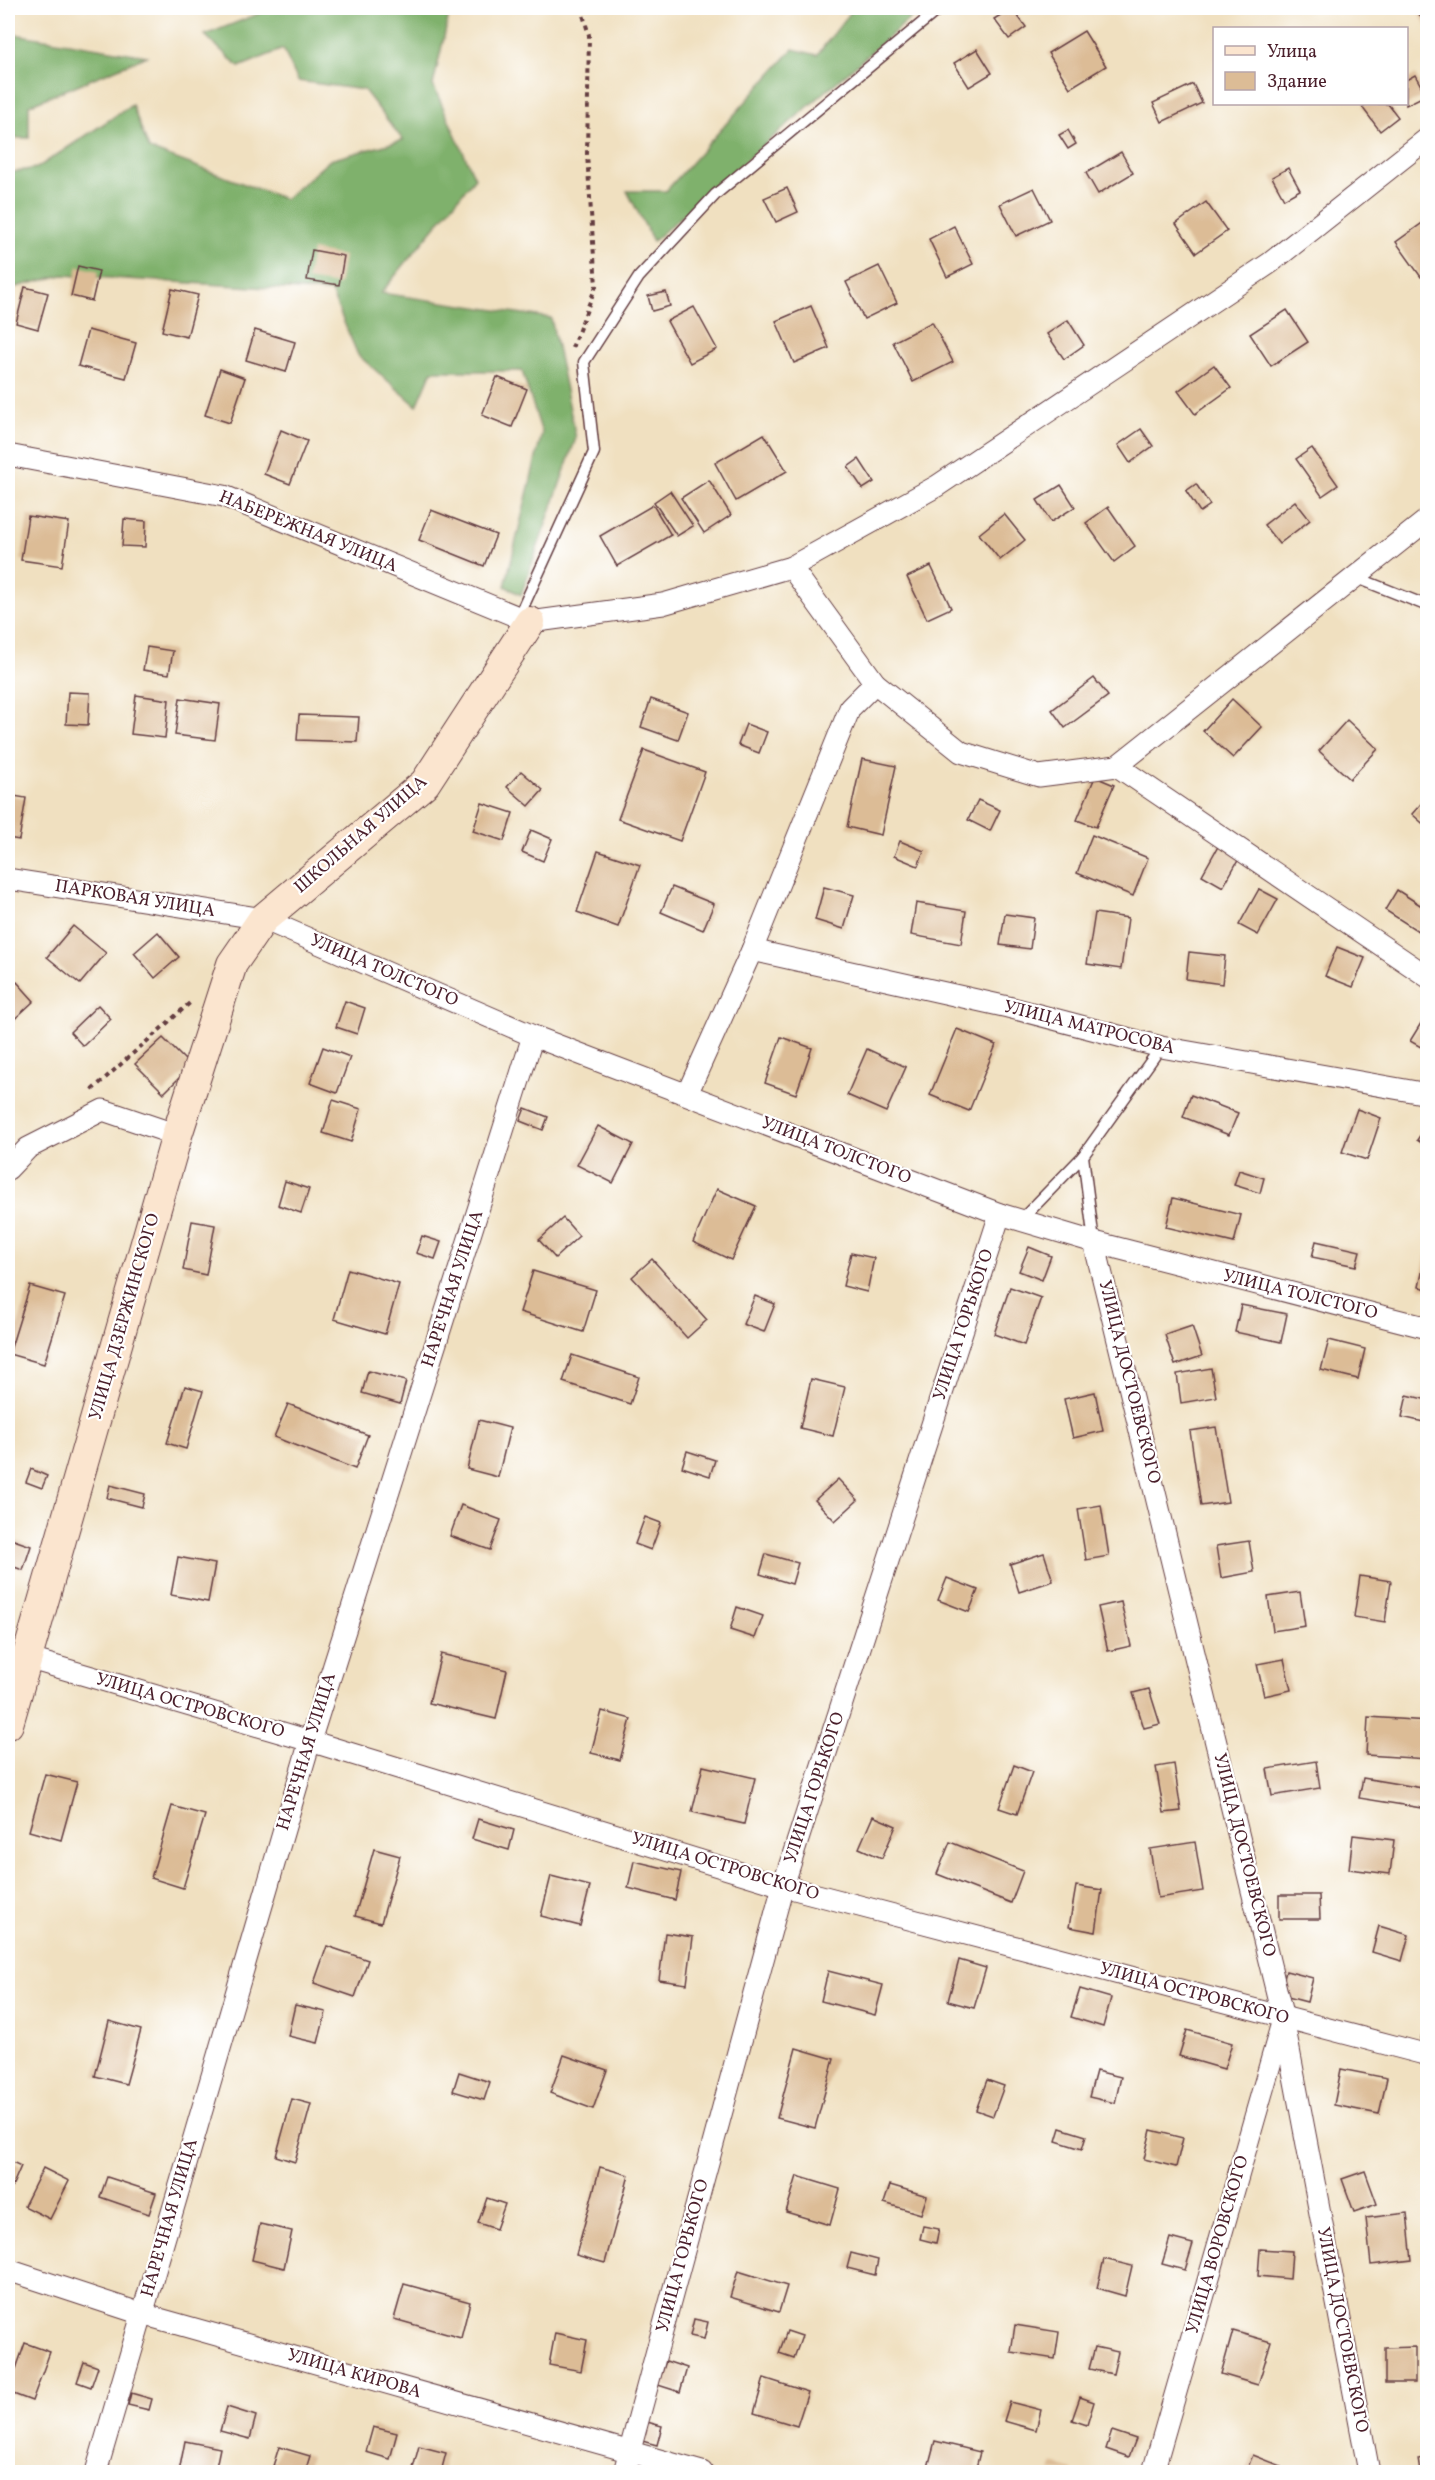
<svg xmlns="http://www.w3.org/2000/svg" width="1435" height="2480" font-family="Vollkorn,serif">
  <rect width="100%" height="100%" fill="#fff"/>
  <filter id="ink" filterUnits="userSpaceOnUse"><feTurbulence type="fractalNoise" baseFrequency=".0167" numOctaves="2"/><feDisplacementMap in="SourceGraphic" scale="12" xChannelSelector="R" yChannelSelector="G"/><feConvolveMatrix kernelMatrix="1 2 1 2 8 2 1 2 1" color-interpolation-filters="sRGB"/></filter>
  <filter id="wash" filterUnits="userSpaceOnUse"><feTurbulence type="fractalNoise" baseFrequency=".008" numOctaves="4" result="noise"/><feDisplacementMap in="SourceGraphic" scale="24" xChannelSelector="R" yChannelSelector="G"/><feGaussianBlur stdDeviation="1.35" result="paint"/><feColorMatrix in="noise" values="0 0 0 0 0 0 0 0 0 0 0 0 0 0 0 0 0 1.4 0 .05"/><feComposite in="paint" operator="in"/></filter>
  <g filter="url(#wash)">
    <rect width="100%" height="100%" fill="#f0e0c0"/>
    <g fill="#7fb16c" stroke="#64684c" stroke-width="1.5">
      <polygon points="273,8 448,8 449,15 433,85 475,178 381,293 551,318 576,438 521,595 505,586 542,433 522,371 432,371 417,406 358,355 331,292 63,275 8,289 8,173 37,168 132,105 149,149 285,199 330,160 403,140 364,90 298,81 283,49 239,67 205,35"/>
      <polygon points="854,8 922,8 653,241 627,191 666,191 793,49 817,55"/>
      <polygon points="8,33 147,56 29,105 29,138 8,138"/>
    </g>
    <g id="blocks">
      <g fill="#dcbc96">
        <polygon points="1012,8 1026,27 1009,39 994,19"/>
        <polygon points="1415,8 1428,8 1428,28"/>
        <polygon points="1084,31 1106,66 1070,88 1048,53"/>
        <polygon points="977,49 992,73 969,87 954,63"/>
        <polygon points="1415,75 1426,95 1406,105 1406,80"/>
        <polygon points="1193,84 1202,103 1162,122 1153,103"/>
        <polygon points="1367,104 1388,104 1398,117 1380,131 1362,107"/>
        <polygon points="1068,130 1076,144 1068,149 1059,135"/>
        <polygon points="1121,152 1133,173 1098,194 1086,173"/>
        <polygon points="1288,168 1300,190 1284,199 1272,177"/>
        <polygon points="787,188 798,212 776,222 764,198"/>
        <polygon points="1034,188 1050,220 1016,236 1000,204"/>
        <polygon points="1206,202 1227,231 1196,253 1176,224"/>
        <polygon points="1428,219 1428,273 1421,277 1396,242"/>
        <polygon points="954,226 973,264 947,277 929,239"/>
        <polygon points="312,250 344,256 339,285 307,280"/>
        <polygon points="78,266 99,271 92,301 71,296"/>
        <polygon points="879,266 897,303 864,319 846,282"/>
        <polygon points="25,287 48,293 38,329 16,323"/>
        <polygon points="172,289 198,295 187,337 162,331"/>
        <polygon points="666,292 670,306 652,311 648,296"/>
        <polygon points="811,306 829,348 794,363 776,321"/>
        <polygon points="694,307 717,349 690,363 667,321"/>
        <polygon points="1287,310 1308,342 1271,366 1250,334"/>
        <polygon points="1068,320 1084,345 1064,359 1047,334"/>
        <polygon points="932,322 953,362 913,382 893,342"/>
        <polygon points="88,330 136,343 126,378 78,366"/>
        <polygon points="255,330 295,342 286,372 246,360"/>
        <polygon points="1214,365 1231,388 1195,414 1178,391"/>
        <polygon points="220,369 245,378 230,423 205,415"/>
        <polygon points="497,377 527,389 512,427 482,415"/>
        <polygon points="1141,429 1153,446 1130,463 1118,445"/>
        <polygon points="281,430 307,441 290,484 264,474"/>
        <polygon points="764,434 787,471 736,501 715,463"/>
        <polygon points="1312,448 1338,485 1322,496 1296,459"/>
        <polygon points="859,459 874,482 863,489 848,467"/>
        <polygon points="709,480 731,515 704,533 681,498"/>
        <polygon points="1196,484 1210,505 1200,512 1186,491"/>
        <polygon points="1061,485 1075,507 1051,522 1037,500"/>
        <polygon points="670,491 693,526 677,536 654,502"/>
        <polygon points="1295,501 1310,520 1279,544 1264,525"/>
        <polygon points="653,505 671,535 617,566 600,536"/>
        <polygon points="1108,507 1135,546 1114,562 1086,523"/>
        <polygon points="431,510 496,535 484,566 419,540"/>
        <polygon points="1004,514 1025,540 1000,560 979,534"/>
        <polygon points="28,516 69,522 62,566 21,560"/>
        <polygon points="124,519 146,521 145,547 122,546"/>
        <polygon points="931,566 951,608 927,619 907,577"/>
        <polygon points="147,647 173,651 169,674 143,670"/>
        <polygon points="1094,678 1108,696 1065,728 1052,710"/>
        <polygon points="68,692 90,693 88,725 66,724"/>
        <polygon points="136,695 169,700 165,738 131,734"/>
        <polygon points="180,698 220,704 215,740 175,735"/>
        <polygon points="651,699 688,712 678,740 641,727"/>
        <polygon points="1232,699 1262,727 1233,758 1203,731"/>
        <polygon points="299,715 359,717 357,742 297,740"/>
        <polygon points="1347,720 1378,749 1350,779 1319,751"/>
        <polygon points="746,724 767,732 759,753 738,745"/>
        <polygon points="644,750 705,772 680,841 618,819"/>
        <polygon points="862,759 896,766 881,835 847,827"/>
        <polygon points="521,771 543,790 529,806 507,787"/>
        <polygon points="1095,777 1114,785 1096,827 1077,820"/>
        <polygon points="8,795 26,798 19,840 8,838"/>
        <polygon points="1428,796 1428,828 1412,814"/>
        <polygon points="978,800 1000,810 990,831 968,820"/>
        <polygon points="482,803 513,813 504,841 473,831"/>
        <polygon points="531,830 552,839 543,861 522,852"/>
        <polygon points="1092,835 1148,858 1133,896 1077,873"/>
        <polygon points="900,841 924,851 918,866 894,856"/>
        <polygon points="1220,843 1241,855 1223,887 1202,875"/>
        <polygon points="598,851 640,865 618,927 577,912"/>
        <polygon points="672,887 714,904 703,930 661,912"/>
        <polygon points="824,887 854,895 844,929 815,920"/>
        <polygon points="1259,889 1278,899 1258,935 1239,925"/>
        <polygon points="1397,890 1428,910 1428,923 1421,933 1385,910"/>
        <polygon points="916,903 966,911 961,944 911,935"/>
        <polygon points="1095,913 1128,918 1121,969 1087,964"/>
        <polygon points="1005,914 1034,918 1030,949 1000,945"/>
        <polygon points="73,926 106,953 80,984 47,957"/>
        <polygon points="158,932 179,957 155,978 134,953"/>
        <polygon points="1337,947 1365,958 1353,987 1325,976"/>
        <polygon points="1189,952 1225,956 1222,984 1186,979"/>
        <polygon points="17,982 34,1001 8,1025 8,991"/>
        <polygon points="345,1001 365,1008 357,1034 336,1027"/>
        <polygon points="98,1005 111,1019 83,1046 70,1032"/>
        <polygon points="1426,1015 1428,1015 1428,1051 1410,1041"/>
        <polygon points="957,1029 996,1045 969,1111 930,1095"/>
        <polygon points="781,1037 812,1048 796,1094 765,1083"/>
        <polygon points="163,1038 191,1066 164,1093 135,1064"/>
        <polygon points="323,1047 350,1057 337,1093 310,1083"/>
        <polygon points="867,1049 906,1067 886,1112 847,1095"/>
        <polygon points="1191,1095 1238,1113 1229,1135 1183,1117"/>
        <polygon points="333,1100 361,1109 351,1142 323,1133"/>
        <polygon points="525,1108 548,1117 543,1130 520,1121"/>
        <polygon points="1357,1109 1381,1118 1367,1160 1342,1152"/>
        <polygon points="1428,1123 1428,1147 1417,1140"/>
        <polygon points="598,1126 633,1144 613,1183 577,1165"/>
        <polygon points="1239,1170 1264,1178 1260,1193 1234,1185"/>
        <polygon points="285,1181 309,1189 301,1213 278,1205"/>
        <polygon points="717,1189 756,1206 731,1260 693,1242"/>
        <polygon points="1173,1198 1241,1215 1234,1243 1166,1227"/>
        <polygon points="563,1218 579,1236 555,1258 539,1240"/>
        <polygon points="192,1221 215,1225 206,1275 183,1270"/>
        <polygon points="422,1236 441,1242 435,1259 416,1253"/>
        <polygon points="1316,1241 1360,1251 1356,1266 1312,1257"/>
        <polygon points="1029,1247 1051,1256 1042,1280 1019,1271"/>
        <polygon points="851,1253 874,1258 867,1292 843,1286"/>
        <polygon points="1426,1254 1428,1254 1428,1289 1419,1287"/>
        <polygon points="652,1259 707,1320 687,1338 632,1277"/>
        <polygon points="348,1269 399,1284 385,1334 334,1319"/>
        <polygon points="533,1271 596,1290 583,1332 520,1312"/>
        <polygon points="30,1286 65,1296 44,1364 9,1354"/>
        <polygon points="1010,1287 1041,1298 1024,1345 994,1334"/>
        <polygon points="755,1296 775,1304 764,1332 743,1324"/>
        <polygon points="1241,1305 1287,1314 1281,1342 1235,1332"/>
        <polygon points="1192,1326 1202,1356 1175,1365 1165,1335"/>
        <polygon points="1329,1340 1365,1349 1358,1379 1321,1370"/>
        <polygon points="572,1355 639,1377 630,1404 563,1382"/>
        <polygon points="1211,1368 1216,1397 1181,1403 1177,1374"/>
        <polygon points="368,1371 406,1381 400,1404 362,1393"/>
        <polygon points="811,1379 845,1387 833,1436 800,1428"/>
        <polygon points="185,1386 203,1391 186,1449 167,1443"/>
        <polygon points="1095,1392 1103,1431 1073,1438 1064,1399"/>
        <polygon points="1407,1395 1428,1400 1428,1423 1402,1417"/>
        <polygon points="288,1404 368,1435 355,1469 274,1437"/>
        <polygon points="479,1420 510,1428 498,1477 467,1469"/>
        <polygon points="1216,1427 1228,1502 1201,1506 1190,1431"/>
        <polygon points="687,1451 715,1460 710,1476 682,1467"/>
        <polygon points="31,1469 47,1476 42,1488 26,1482"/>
        <polygon points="838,1479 858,1500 835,1521 815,1500"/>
        <polygon points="110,1485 145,1494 142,1507 107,1498"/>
        <polygon points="461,1505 501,1520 490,1550 450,1536"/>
        <polygon points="1101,1505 1109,1556 1086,1560 1078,1509"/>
        <polygon points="645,1517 661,1523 651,1550 635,1544"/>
        <polygon points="8,1538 31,1546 23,1570 8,1565"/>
        <polygon points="1249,1541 1254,1572 1221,1578 1216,1546"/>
        <polygon points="1044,1553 1053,1581 1019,1592 1010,1564"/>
        <polygon points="766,1554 798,1563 792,1584 760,1574"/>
        <polygon points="178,1557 215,1564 208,1602 171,1595"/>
        <polygon points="1360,1576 1391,1581 1385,1622 1354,1617"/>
        <polygon points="947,1578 978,1590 969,1612 938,1600"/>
        <polygon points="1300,1592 1305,1626 1273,1631 1268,1597"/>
        <polygon points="1121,1602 1131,1646 1108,1651 1098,1607"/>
        <polygon points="737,1607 763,1616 755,1638 730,1630"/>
        <polygon points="441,1654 507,1670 496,1719 429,1703"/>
        <polygon points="1284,1659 1291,1690 1264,1696 1257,1664"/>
        <polygon points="1149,1689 1160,1724 1144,1728 1133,1693"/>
        <polygon points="602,1711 631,1719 620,1760 591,1753"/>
        <polygon points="1368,1717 1428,1721 1428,1759 1366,1755"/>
        <polygon points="1316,1761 1320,1788 1272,1796 1267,1769"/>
        <polygon points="1174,1764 1181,1811 1164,1813 1156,1767"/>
        <polygon points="1014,1765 1032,1772 1017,1814 999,1808"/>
        <polygon points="703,1766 755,1778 744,1824 692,1812"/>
        <polygon points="45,1774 77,1782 61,1840 29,1831"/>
        <polygon points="1363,1778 1428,1789 1428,1809 1359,1798"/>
        <polygon points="172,1806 205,1815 183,1888 151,1878"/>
        <polygon points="873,1816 896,1826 882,1858 859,1848"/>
        <polygon points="478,1819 514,1830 509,1850 472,1839"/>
        <polygon points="1353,1835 1394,1840 1390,1874 1349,1869"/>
        <polygon points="950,1842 1023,1871 1011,1903 937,1874"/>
        <polygon points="1195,1842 1203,1891 1158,1898 1150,1849"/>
        <polygon points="374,1849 400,1856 381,1923 355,1916"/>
        <polygon points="634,1861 681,1872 675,1900 628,1888"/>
        <polygon points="551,1876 590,1886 580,1926 541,1916"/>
        <polygon points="1076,1886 1102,1890 1096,1932 1069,1927"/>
        <polygon points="1279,1895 1319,1895 1320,1919 1279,1919"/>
        <polygon points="1379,1926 1409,1935 1402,1961 1372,1952"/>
        <polygon points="665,1933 693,1937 687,1984 659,1980"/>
        <polygon points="327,1946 368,1960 355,1997 314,1983"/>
        <polygon points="959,1960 986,1968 974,2008 948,2001"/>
        <polygon points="828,1971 883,1985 875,2015 821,2001"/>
        <polygon points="1286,1971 1313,1978 1307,2002 1280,1995"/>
        <polygon points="1080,1989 1111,1998 1103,2027 1071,2017"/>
        <polygon points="295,2005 326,2012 318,2043 288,2036"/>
        <polygon points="109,2021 141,2030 126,2084 95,2076"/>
        <polygon points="1187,2030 1232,2043 1224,2069 1179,2056"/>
        <polygon points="796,2048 834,2059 815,2128 777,2118"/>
        <polygon points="564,2055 607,2070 593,2109 550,2093"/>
        <polygon points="1341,2069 1387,2078 1379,2114 1334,2105"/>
        <polygon points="1096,2071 1121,2077 1115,2103 1089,2097"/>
        <polygon points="459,2072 490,2082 484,2100 453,2091"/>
        <polygon points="987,2080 1004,2086 993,2116 976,2110"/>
        <polygon points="292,2099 311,2104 295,2162 276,2156"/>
        <polygon points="1060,2128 1086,2136 1082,2149 1056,2141"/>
        <polygon points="1151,2130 1183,2138 1176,2167 1144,2159"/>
        <polygon points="8,2160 21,2166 8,2196"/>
        <polygon points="600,2167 629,2175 605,2263 576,2255"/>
        <polygon points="43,2168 69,2181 50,2219 24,2206"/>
        <polygon points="1365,2171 1377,2204 1354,2212 1342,2179"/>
        <polygon points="797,2176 840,2189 830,2225 786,2212"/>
        <polygon points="107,2177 156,2193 149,2214 100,2197"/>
        <polygon points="890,2185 927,2196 921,2214 884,2203"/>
        <polygon points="487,2198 505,2204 496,2229 478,2223"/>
        <polygon points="1407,2213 1412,2260 1371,2265 1366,2218"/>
        <polygon points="260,2224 292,2231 284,2268 252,2260"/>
        <polygon points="923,2226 939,2229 936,2243 920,2239"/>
        <polygon points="1170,2238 1193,2244 1185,2270 1162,2264"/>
        <polygon points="1260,2249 1292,2251 1290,2279 1258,2276"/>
        <polygon points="851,2253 878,2260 875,2275 847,2268"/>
        <polygon points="1104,2259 1132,2266 1125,2296 1097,2288"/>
        <polygon points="738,2271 787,2286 779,2312 730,2297"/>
        <polygon points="404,2284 470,2302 461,2338 394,2319"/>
        <polygon points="694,2319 708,2322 704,2339 690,2336"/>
        <polygon points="1015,2325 1059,2332 1055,2359 1011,2352"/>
        <polygon points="787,2331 802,2336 794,2358 779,2353"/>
        <polygon points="1233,2331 1271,2342 1258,2385 1221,2374"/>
        <polygon points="555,2333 587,2340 581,2371 549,2365"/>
        <polygon points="25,2343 50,2352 32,2401 8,2392"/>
        <polygon points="1095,2347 1118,2352 1113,2374 1089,2369"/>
        <polygon points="1415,2347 1415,2383 1385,2383 1385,2348"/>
        <polygon points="666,2361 687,2368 680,2392 658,2385"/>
        <polygon points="84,2362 98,2367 91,2387 77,2382"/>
        <polygon points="764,2378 808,2392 797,2426 754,2413"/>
        <polygon points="131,2393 152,2399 149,2410 128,2405"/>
        <polygon points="1080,2397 1094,2402 1087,2425 1072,2420"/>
        <polygon points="1010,2402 1041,2410 1036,2430 1004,2421"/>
        <polygon points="227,2407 256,2416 250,2439 220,2431"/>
        <polygon points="647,2422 662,2426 657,2445 642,2441"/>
        <polygon points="373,2427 397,2433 390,2459 366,2452"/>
        <polygon points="1112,2431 1136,2439 1129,2457 1106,2449"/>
        <polygon points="185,2441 220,2448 215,2472 179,2472"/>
        <polygon points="935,2441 980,2452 975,2472 927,2471"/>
        <polygon points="419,2446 446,2453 441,2472 412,2472"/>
        <polygon points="279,2447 310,2456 305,2472 273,2466"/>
        <polygon points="1253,2455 1281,2466 1278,2472 1246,2472"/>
        <polygon points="1428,2457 1428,2472 1420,2472 1418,2459"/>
        <polygon points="1054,2464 1073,2470 1073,2472 1051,2471"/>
      </g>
    </g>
  </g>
  <g filter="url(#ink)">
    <use href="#blocks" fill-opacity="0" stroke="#633c41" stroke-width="1.5"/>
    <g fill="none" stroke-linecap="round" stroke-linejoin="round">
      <defs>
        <g id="lane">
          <polyline points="1355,577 1428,606"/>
          <polyline points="519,616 594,452 584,362 639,277 716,194 940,8"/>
          <polyline points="1021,1220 1083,1156"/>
          <polyline points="1094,1242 1083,1156 1161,1047"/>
          <polyline points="1423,2054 1428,2034"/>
        </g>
        <g id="street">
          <polyline points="8,455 224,496 530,622 663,604 791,567 937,486 1270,263 1428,138"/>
          <polyline points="791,567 875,683 961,752 1039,776 1117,766 1428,519"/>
          <polyline points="1117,766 1428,977"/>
          <polyline points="8,879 263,919 533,1036 1000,1214 1094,1242 1428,1328"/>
          <polyline points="752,950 1008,1007 1161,1047 1428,1094"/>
          <polyline points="687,1094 752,950 850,708 875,683"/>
          <polyline points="8,1169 28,1148 103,1110 177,1135"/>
          <polyline points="1094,1242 1283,2018 1369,2472"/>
          <polyline points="27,1658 310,1741 783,1886 1428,2055"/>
          <polyline points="8,2270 142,2314 702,2472"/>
          <polyline points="96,2472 310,1741 533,1036"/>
          <polyline points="624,2472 783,1886 1000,1214"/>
          <polyline points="1153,2472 1282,2023"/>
        </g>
        <polyline id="secondary" points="8,1724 177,1135 232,964 263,919 425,783 530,622"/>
      </defs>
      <use href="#lane" stroke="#633c41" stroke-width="13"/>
      <use href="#street" stroke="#633c41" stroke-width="23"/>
      <use href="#secondary" stroke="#633c41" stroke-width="32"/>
      <g stroke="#633c41" stroke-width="4" stroke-dasharray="4.5 4.5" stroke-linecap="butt">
        <polyline points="572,348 596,286 587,154 589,35 581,8"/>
        <polyline points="92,1090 192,1001"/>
      </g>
      <use href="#lane" stroke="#fff" stroke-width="10"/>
      <use href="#street" stroke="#fff" stroke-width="21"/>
      <use href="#secondary" stroke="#fbe5cf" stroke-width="30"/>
    </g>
  </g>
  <g text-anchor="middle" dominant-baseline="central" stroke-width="4.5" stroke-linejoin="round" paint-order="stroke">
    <g font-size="18" fill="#4a1f2b" stroke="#fff">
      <text transform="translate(308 532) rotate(22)">НАБЕРЕЖНАЯ УЛИЦА</text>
      <text transform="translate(361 835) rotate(-41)">ШКОЛЬНАЯ УЛИЦА</text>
      <text transform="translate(135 899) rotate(9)">ПАРКОВАЯ УЛИЦА</text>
      <text transform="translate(384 971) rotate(23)">УЛИЦА ТОЛСТОГО</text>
      <text transform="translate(1089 1028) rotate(14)">УЛИЦА МАТРОСОВА</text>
      <text transform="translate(836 1151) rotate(21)">УЛИЦА ТОЛСТОГО</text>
      <text transform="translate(453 1289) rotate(-72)">НАРЕЧНАЯ УЛИЦА</text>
      <text transform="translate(1300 1295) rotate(14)">УЛИЦА ТОЛСТОГО</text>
      <text transform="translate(125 1317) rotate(-74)">УЛИЦА ДЗЕРЖИНСКОГО</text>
      <text transform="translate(964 1325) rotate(-72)">УЛИЦА ГОРЬКОГО</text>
      <text transform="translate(1129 1382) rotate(76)">УЛИЦА ДОСТОЕВСКОГО</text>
      <text transform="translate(190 1706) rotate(16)">УЛИЦА ОСТРОВСКОГО</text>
      <text transform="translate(307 1752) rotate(-73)">НАРЕЧНАЯ УЛИЦА</text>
      <text transform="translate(815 1788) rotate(-72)">УЛИЦА ГОРЬКОГО</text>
      <text transform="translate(1244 1855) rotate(76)">УЛИЦА ДОСТОЕВСКОГО</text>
      <text transform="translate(725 1867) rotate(17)">УЛИЦА ОСТРОВСКОГО</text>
      <text transform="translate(1194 1994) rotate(15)">УЛИЦА ОСТРОВСКОГО</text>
      <text transform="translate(170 2218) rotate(-74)">НАРЕЧНАЯ УЛИЦА</text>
      <text transform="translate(1218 2245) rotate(-74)">УЛИЦА ВОРОВСКОГО</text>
      <text transform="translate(683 2256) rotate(-75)">УЛИЦА ГОРЬКОГО</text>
      <text transform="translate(1342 2330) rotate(79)">УЛИЦА ДОСТОЕВСКОГО</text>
      <text transform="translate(354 2374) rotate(16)">УЛИЦА КИРОВА</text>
    </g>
  </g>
  <rect width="1435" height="2480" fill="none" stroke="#fff" stroke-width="30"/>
  <rect x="1213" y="27" width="195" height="78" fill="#ffffff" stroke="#b7a5aa" stroke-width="1.5"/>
  <rect x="1225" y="46" width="30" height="9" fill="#fbe5cf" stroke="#b7a5aa" stroke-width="1.5"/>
  <text x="1267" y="57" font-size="18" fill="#4a1f2b">Улица</text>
  <rect x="1225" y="72" width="30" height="18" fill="#dcbc96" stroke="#b7a5aa" stroke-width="1.5"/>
  <text x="1267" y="87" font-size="18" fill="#4a1f2b">Здание</text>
</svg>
